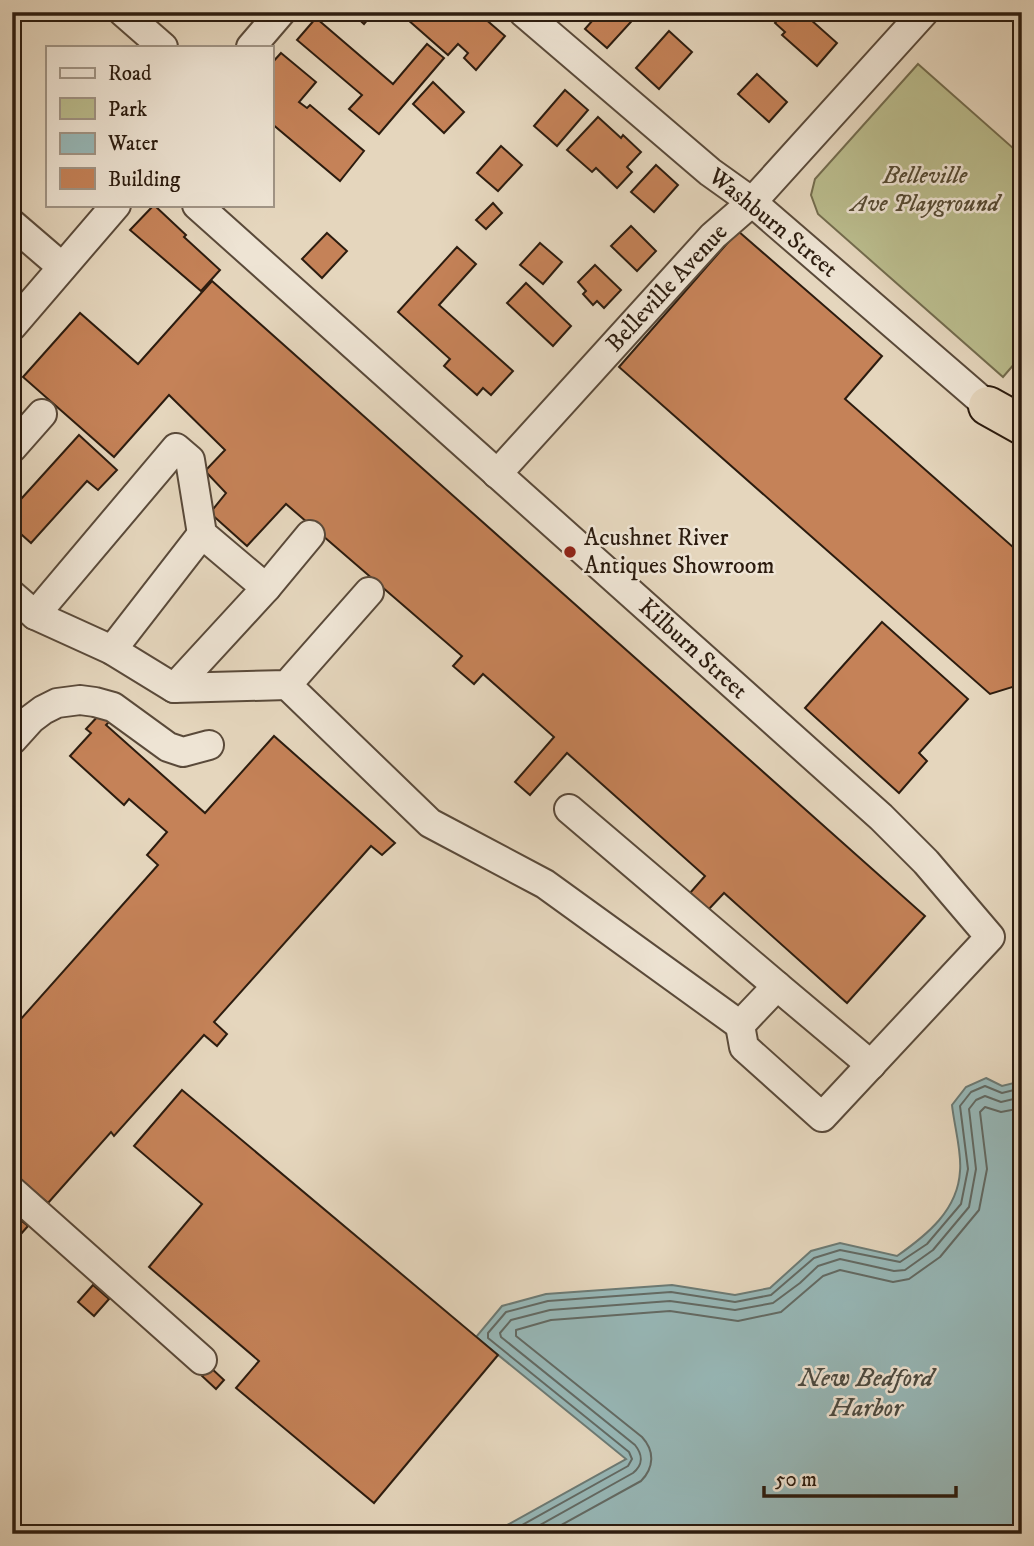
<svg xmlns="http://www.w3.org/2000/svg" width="1034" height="1546" font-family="'IM FELL DW Pica',serif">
  <rect width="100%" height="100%" fill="#e5d6bd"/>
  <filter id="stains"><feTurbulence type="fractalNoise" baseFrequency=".00286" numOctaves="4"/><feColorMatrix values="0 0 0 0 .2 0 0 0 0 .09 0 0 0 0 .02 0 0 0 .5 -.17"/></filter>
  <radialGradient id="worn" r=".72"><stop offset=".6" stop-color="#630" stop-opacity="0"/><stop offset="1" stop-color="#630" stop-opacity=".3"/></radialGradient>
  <polygon fill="#babc8d" stroke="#736c4e" stroke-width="2" points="918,64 1022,156 1022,355 1003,377 818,214 811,195 815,179"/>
  <path fill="#97b8b8" stroke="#6c7a74" stroke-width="2" d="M986 1078 1002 1086 1022 1081V1534H491L626 1459 476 1337 502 1306 546 1294 672 1285 735 1295 770 1288 811 1251 840 1243 897 1256C927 1235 958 1210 960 1171 962 1152 954 1125 952 1105L966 1087Z"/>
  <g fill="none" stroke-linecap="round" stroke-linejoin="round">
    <g stroke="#626a64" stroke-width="2">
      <polyline points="506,1534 628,1466 632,1459 629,1452 488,1338 488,1333 506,1312 548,1301 671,1292 735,1302 771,1295 814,1258 840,1250 900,1262 927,1244 961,1204 968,1169 960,1106 971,1092 985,1086 1002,1093 1022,1088"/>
      <path d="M524 1534 633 1473C643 1465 643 1455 635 1445L501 1337 500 1333 511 1320 550 1310 670 1301 735 1310 773 1303 800 1283 818 1266 840 1259 894 1271 905 1270 933 1250 969 1207 976 1169 969 1109 976 1100 985 1096 1001 1102 1022 1097"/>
      <path d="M545 1534 641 1481C654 1468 655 1451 642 1437L516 1336V1330L551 1320 670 1311 738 1321 781 1312 823 1276 840 1270 893 1282 909 1279 940 1257 979 1210 987 1169 980 1112 985 1107 1001 1112 1022 1108"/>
    </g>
  </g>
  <g fill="#c58258" stroke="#2c1c0f" stroke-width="2">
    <polygon points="351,12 374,12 364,24"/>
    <polygon points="399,12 487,12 483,17 505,36 476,70 464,58 468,53 458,44 448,55"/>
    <polygon points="600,12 640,12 607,48 585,29"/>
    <polygon points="784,12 790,12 797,18 802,12 837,43 817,66 782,35 785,32 775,23"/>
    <polygon points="316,18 393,84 427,44 444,58 379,134 349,109 362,95 297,40"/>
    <polygon points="669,31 692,52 659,89 636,68"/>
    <polygon points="281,53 316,82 299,102 307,108 310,105 364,151 340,181 271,123 271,64"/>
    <polygon points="757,74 787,102 769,122 738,94"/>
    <polygon points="433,82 464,112 444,133 413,104"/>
    <polygon points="565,90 588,110 557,146 534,126"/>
    <polygon points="598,117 621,138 623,135 641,152 627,167 632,172 617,188 596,168 592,172 567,150"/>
    <polygon points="501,146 522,165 498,191 477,173"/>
    <polygon points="656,165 678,185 654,212 631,192"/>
    <polygon points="493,203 502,213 486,229 476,220"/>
    <polygon points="154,205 186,235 184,237 220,270 201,291 130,230"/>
    <polygon points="631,226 656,251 637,271 611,246"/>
    <polygon points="738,231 882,356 845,399 1022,555 1022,684 990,694 619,367"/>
    <polygon points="327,233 347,251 322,278 302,259"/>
    <polygon points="540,243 562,262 543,284 520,265"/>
    <polygon points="457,247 476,264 439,305 513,371 491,395 483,388 477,395 444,366 450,359 398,312"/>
    <polygon points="595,265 621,290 604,308 597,301 593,305 583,294 586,291 578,282"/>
    <polygon points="212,281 925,916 847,1003 724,893 708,910 690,893 705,876 567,753 530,795 515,782 554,737 483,674 474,684 453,666 462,656 286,504 247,546 210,513 226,493 205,471 225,450 169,395 114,457 23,377 80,313 138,364"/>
    <polygon points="526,283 571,326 553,346 507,303"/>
    <polygon points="79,435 117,470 98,490 87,481 31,543 12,526 12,509"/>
    <polygon points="882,622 968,699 919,753 927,761 899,793 805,708"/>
    <polygon points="100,714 109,722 106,725 205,813 274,736 395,843 382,855 371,846 214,1022 227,1034 217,1046 204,1035 114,1136 111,1132 48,1203 12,1172 12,1029 158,865 147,855 167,832 129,799 124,805 70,756 91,733 86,729"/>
    <polygon points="182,1090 498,1355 374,1503 236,1388 259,1361 149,1267 202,1204 134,1146"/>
    <polygon points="12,1213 28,1226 12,1244"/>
    <polygon points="93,1285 109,1299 94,1316 78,1302"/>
    <polygon points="210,1367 224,1380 216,1389 202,1376"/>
  </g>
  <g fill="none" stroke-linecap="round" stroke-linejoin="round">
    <defs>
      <g id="minor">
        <polyline points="123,12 163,47"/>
        <polyline points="523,12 710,172 752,202 1002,418"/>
        <polyline points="251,47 281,12"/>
        <polyline points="197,205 881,817 926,862 990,937 822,1117 744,1047 740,1025"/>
        <polyline points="12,224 62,267"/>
        <polyline points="12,326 116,205"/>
        <polyline points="12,448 42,414"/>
        <polyline points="497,474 713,236 752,202 924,12"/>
        <polyline points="12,595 35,615 112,650 174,688 287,685 369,592"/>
        <polyline points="35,615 176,448 190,460 202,534 266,588"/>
        <polyline points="112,650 202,534"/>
        <polyline points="287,685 430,823 545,884 740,1025 777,986 871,1065"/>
        <polyline points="174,688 266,588 310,535"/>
        <polyline points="12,740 31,719 43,710 57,703 80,700 95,702 113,707 168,747 183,752 209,745"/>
        <polyline points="569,809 777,986"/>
        <polyline points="12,1191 202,1360"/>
      </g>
      <polyline id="highway" points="988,406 1022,425"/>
    </defs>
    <use href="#minor" stroke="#5a4a3a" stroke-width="32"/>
    <use href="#highway" stroke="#2c1c0f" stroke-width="42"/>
    <use href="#minor" stroke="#eee4d4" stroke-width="28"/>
    <use href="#highway" stroke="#e5d6bd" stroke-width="38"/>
  </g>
  <circle fill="#8f2418" stroke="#eee4d4" stroke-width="2.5" cx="570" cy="552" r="7"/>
  <g text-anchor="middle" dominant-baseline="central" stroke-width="5" stroke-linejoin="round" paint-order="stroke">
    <g font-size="24" font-style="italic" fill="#574c35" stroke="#eee4d4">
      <text x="925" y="176">Belleville<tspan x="925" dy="28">Ave Playground</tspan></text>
    </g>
    <g font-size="24" fill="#2c1c0f" stroke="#eee4d4">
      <text transform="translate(773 223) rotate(39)">Washburn Street</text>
      <text transform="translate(667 288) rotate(-47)">Belleville Avenue</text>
      <text transform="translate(693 649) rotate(42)">Kilburn Street</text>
    </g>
    <g font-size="24" fill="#2c1c0f" stroke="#eee4d4" text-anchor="start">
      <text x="584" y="538">Acushnet River<tspan x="584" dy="28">Antiques Showroom</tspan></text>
    </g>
    <g font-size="26" font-style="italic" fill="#4c4b42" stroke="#eee4d4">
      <text x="866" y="1378">New Bedford<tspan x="866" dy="30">Harbor</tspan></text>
    </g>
  </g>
  <rect width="1034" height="1546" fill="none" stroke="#e5d6bd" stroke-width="42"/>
  <rect x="14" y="14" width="1006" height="1518" fill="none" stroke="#2c1c0f" stroke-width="3.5"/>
  <rect x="21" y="21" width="992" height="1504" fill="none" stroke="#2c1c0f" stroke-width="2"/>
  <rect x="46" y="46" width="228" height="161" fill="#eee4d4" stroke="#a09485" stroke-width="2"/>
  <rect x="60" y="68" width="35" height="10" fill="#eee4d4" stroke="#a09485" stroke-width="2"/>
  <text x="108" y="80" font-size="21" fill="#2c1c0f">Road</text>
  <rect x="60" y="98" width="35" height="21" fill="#babc8d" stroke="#a09485" stroke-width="2"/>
  <text x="108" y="116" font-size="21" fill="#2c1c0f">Park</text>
  <rect x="60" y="133" width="35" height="21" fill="#97b8b8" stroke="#a09485" stroke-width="2"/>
  <text x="108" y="150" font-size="21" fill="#2c1c0f">Water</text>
  <rect x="60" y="168" width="35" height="21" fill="#c58258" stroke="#a09485" stroke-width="2"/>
  <text x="108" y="186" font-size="21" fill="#2c1c0f">Building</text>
  <path d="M764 1486v10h192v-10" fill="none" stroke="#2c1c0f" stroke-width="3.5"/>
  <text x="775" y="1486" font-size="21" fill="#2c1c0f" stroke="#eee4d4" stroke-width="5" paint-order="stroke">50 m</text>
  <rect width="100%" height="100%" filter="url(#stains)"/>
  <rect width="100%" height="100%" fill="url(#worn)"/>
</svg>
